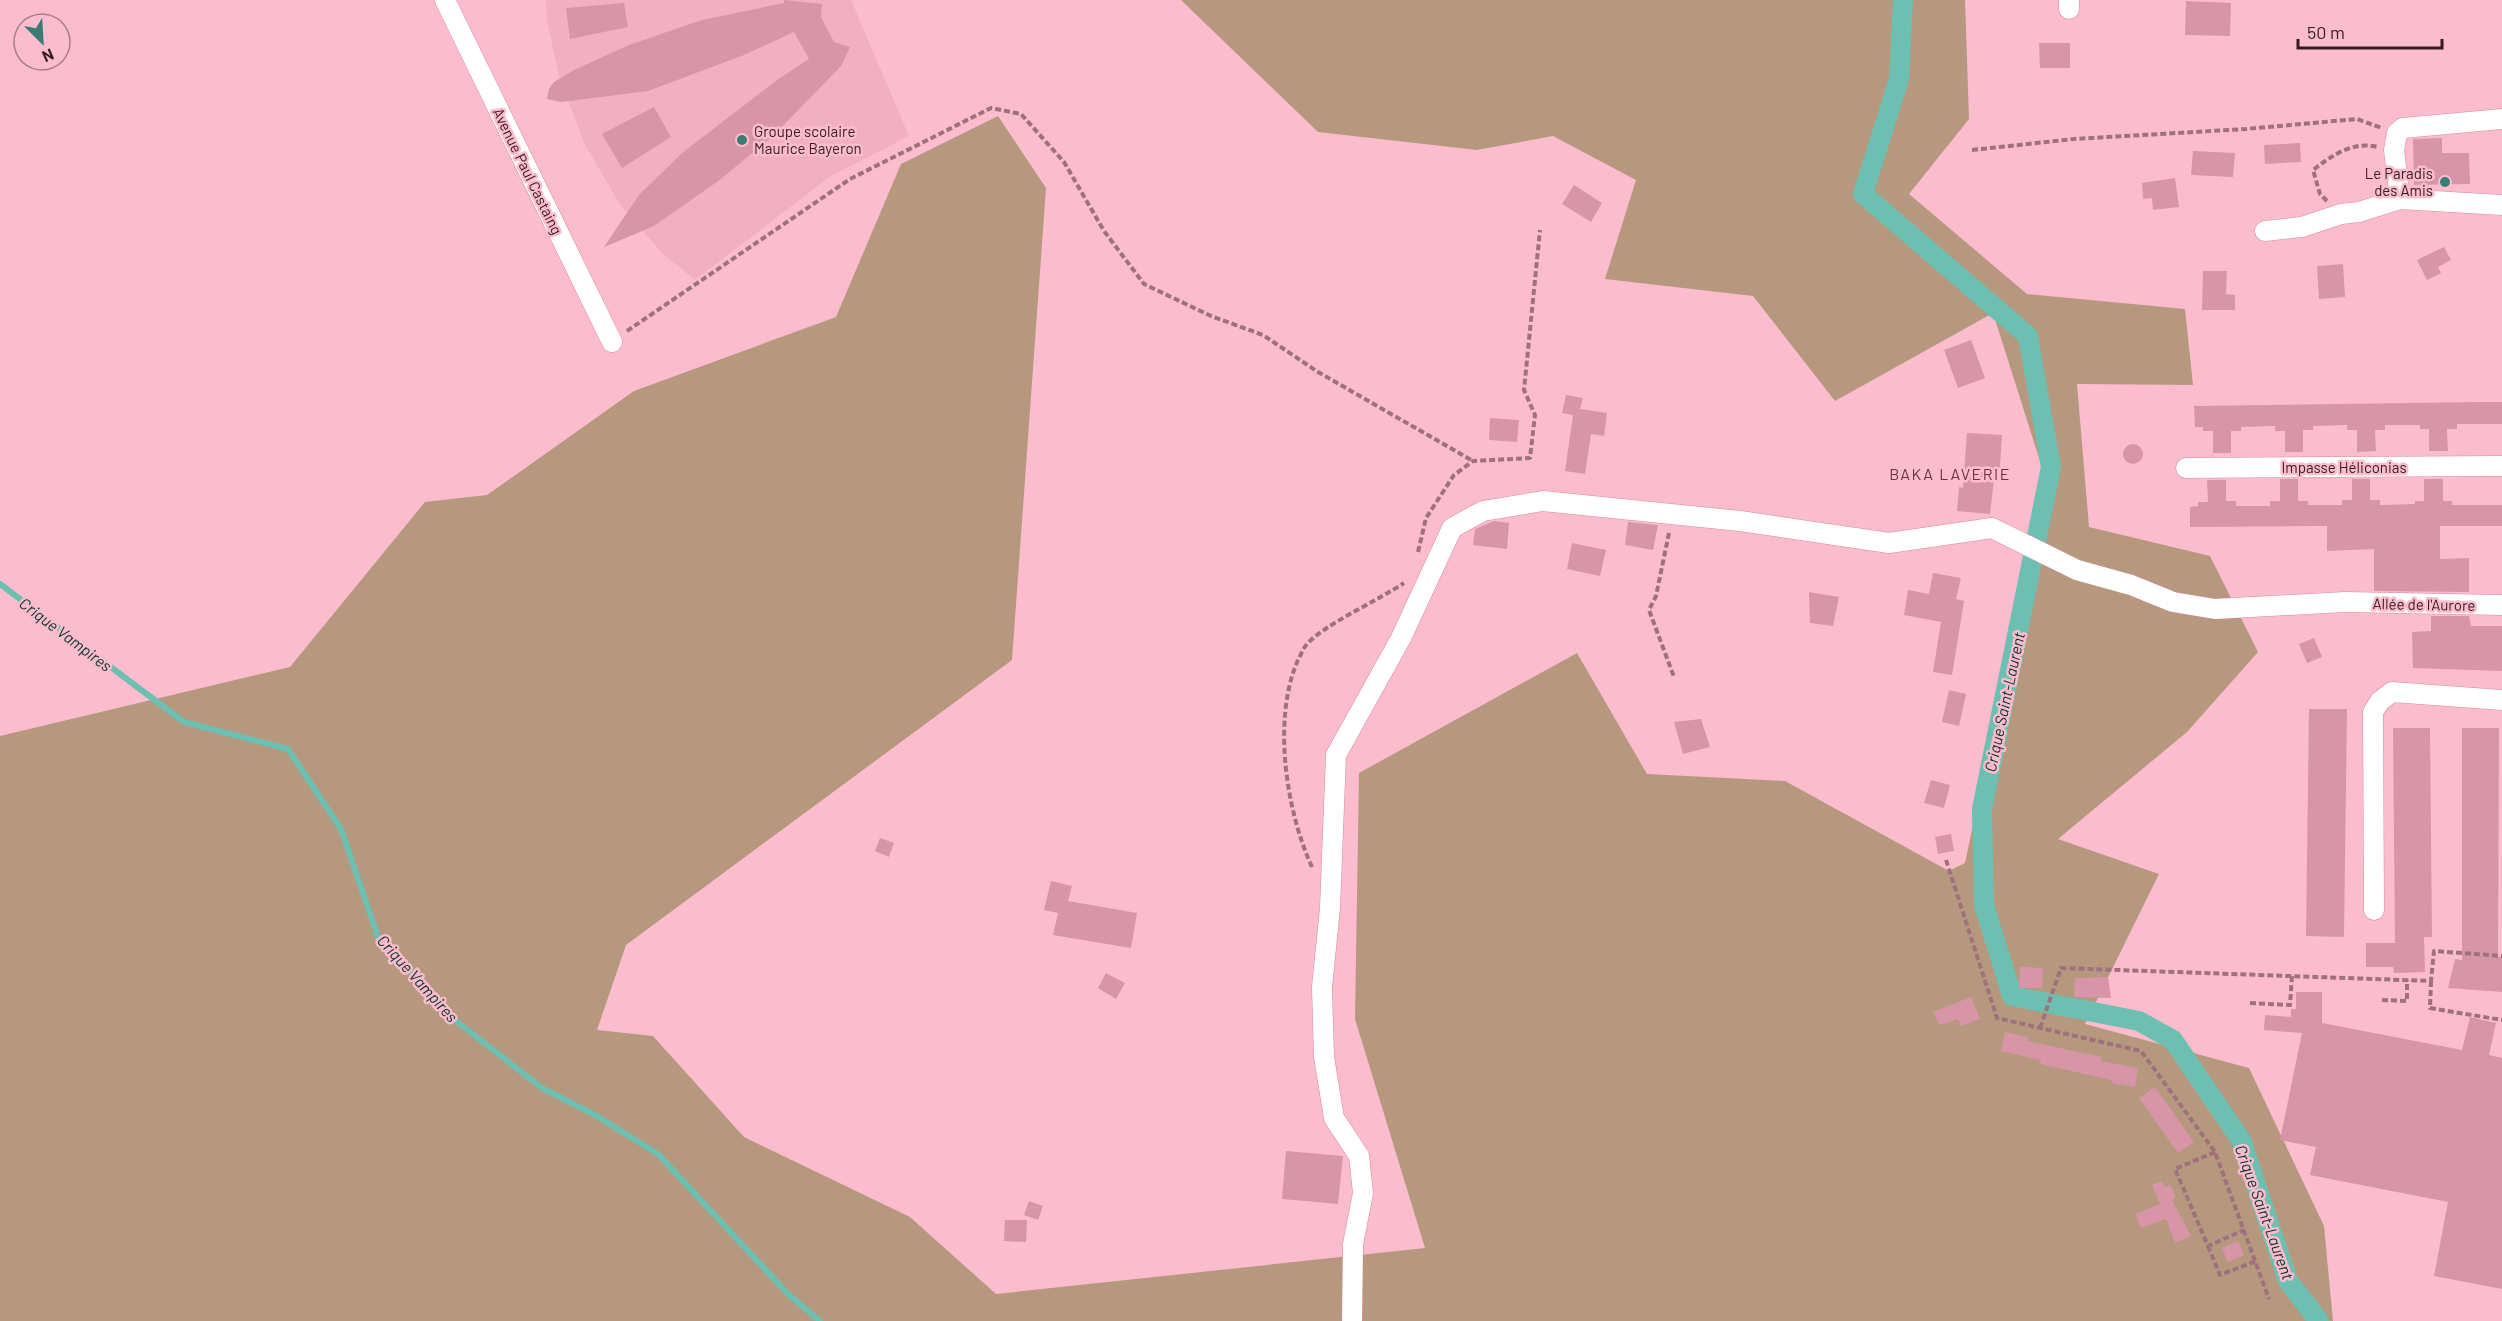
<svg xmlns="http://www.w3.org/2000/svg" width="2502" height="1321" font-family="Barlow,sans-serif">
  <rect width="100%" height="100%" fill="#fbbdcd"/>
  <polygon fill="#f2afc1" points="546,0 851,0 909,136 831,176 695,280 664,255 621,206 584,143 559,76 547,20"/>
  <polygon fill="#b6987e" points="1181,0 1965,0 1969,119 1909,194 2027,294 2185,309 2193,385 2077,384 2089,527 2210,556 2258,652 2187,732 2058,839 2159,874 2085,1024 2249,1068 2324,1226 2333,1321 0,1321 0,736 290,667 425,502 487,495 634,391 836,317 901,164 998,116 1046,188 1012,660 626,945 597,1030 653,1036 744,1137 910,1217 996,1294 1425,1248 1355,1019 1359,773 1577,653 1647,774 1785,781 1949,871 1965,863 2046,480 1993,313 1835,401 1753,296 1605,279 1636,180 1553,136 1477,150 1318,132"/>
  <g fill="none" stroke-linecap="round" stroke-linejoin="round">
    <polyline stroke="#6dbfb1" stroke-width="6" points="0,584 184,722 288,749 341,829 378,937 456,1021 542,1088 595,1115 658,1154 788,1294 820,1321"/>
    <polyline stroke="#6dbfb1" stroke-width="20" points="1903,0 1899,79 1863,194 2028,336 2051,467 1982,809 1984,905 2012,996 2139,1021 2173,1040 2241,1140 2288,1281 2319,1321"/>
  </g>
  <g fill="#d895a7">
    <polygon points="784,0 822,4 821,17 834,42 850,47 841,66 775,134 721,179 654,226 604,247 639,195 682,153 777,80 809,59 794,32 744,55 648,91 561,102 547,99 549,89 554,82 574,70 629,45 702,20 784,3"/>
    <polygon points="2186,1 2231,3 2230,36 2185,35"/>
    <polygon points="624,3 628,27 570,39 566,8"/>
    <polygon points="2039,43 2070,43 2070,68 2040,68"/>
    <polygon points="654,107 671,137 622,168 602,134"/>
    <polygon points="2442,138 2442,153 2469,153 2470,184 2414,185 2413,139"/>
    <polygon points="2300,143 2301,162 2265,164 2264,145"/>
    <polygon points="2193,151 2235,153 2233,177 2191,175"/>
    <polygon points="2175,178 2179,207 2153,210 2152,198 2143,199 2142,183"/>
    <polygon points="1574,185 1602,203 1591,222 1562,204"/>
    <polygon points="2444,247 2451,260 2438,267 2441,273 2427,280 2417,260"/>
    <polygon points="2343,264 2345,297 2319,299 2317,266"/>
    <polygon points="2203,271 2227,271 2226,294 2235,295 2235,310 2202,310"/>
    <polygon points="1971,340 1985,378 1958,388 1944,350"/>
    <polygon points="1566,395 1583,398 1580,409 1607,413 1604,436 1591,434 1585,474 1565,471 1573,415 1562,413"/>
    <polygon points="2479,402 2502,402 2502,424 2457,424 2457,429 2447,429 2448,451 2429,451 2429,429 2420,429 2420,425 2385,425 2385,430 2375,430 2376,451 2357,452 2357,430 2347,430 2347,425 2313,426 2313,430 2303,430 2303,452 2285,452 2285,431 2275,431 2275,426 2241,427 2241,431 2231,431 2231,453 2213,453 2213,431 2203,431 2203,427 2195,427 2194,406"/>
    <polygon points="1490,418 1519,420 1517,442 1489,440"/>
    <polygon points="1967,433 2002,435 1999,480 1994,480 1990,514 1957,511 1959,487 1963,488"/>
    <circle cx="2133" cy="454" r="10"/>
    <polygon points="2280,479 2298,479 2298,501 2308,501 2308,505 2342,505 2342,500 2352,500 2352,479 2370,479 2370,500 2380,500 2380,505 2415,504 2415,501 2424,501 2424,479 2443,479 2443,501 2452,501 2452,505 2502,505 2502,526 2440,526 2440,559 2469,558 2469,592 2374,591 2374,549 2327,551 2327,526 2190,527 2190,507 2198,506 2198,502 2208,502 2207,480 2226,480 2226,501 2236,501 2236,506 2270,506 2270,501 2280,501"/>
    <polygon points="1494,521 1509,523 1507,549 1473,545 1475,529"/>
    <polygon points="1628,522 1658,525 1653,550 1625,545"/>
    <polygon points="1572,543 1606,550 1600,576 1567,569"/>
    <polygon points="1933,573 1961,578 1956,599 1964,601 1952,675 1933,672 1941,622 1904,615 1908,590 1929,594"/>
    <polygon points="1809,592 1839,597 1833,626 1810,623"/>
    <polygon points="2431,616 2469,616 2471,626 2502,626 2502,671 2413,668 2412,632 2431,631"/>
    <polygon points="2314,638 2322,657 2307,663 2299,644"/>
    <polygon points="1949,690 1966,694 1959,726 1942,722"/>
    <polygon points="2309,709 2347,709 2344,937 2306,936"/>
    <polygon points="1701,719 1710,747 1683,754 1674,722"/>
    <polygon points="2393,728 2430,728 2432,937 2424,937 2425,972 2394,973 2393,967 2366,967 2366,943 2395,943"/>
    <polygon points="2462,728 2499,728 2498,957 2502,957 2502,992 2448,988 2455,959 2462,960"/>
    <polygon points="1931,780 1950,785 1944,808 1924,803"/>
    <polygon points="1951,834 1954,851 1938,854 1935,837"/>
    <polygon points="880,838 894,843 889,857 875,851"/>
    <polygon points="1051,881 1072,886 1068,901 1137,913 1131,948 1053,935 1058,913 1044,910"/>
    <polygon points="2020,967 2043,968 2042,988 2019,988"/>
    <polygon points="1106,973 1125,983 1116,999 1098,988"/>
    <polygon points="2108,977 2111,998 2074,997 2075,978"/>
    <polygon points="2296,992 2322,992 2322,1023 2462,1050 2470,1017 2496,1023 2489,1055 2502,1058 2502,1289 2434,1276 2448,1202 2310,1175 2316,1147 2280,1140 2302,1033 2264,1030 2265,1015 2291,1017 2291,1009 2296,1009"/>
    <polygon points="1971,997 1980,1019 1961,1026 1958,1019 1940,1025 1933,1012"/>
    <polygon points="2005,1032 2028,1037 2027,1041 2102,1057 2101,1061 2138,1068 2135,1087 2112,1083 2112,1080 2040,1064 2041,1060 2001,1051"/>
    <polygon points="2155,1087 2194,1142 2178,1153 2139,1098"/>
    <polygon points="1286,1151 1343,1156 1338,1204 1282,1199"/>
    <polygon points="2162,1181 2165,1187 2170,1185 2176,1198 2172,1200 2191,1236 2175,1243 2166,1219 2141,1228 2135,1214 2160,1204 2152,1185"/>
    <polygon points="1029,1201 1043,1206 1038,1220 1024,1215"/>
    <polygon points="1005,1220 1027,1220 1026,1242 1004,1241"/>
    <polygon points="2238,1241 2244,1255 2228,1262 2222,1248"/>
  </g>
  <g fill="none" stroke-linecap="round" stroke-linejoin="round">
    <defs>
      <g id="minor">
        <polyline points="445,0 612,342"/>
        <polyline points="2069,0 2069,9"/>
        <polyline points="2400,199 2394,150 2397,133 2403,128 2502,119"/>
        <polyline points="2265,231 2302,227 2341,214 2359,212 2400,199 2502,205"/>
        <polyline points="2186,468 2502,466"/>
        <polyline points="2374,910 2373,712 2380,701 2392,692 2502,700"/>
        <polyline points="1352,1321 1353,1244 1363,1193 1359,1156 1334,1118 1324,1057 1322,987 1330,908 1336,755 1401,638 1452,528 1483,511 1543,501 1740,521 1889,543 1992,528 2077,570 2131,585 2173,602 2215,609 2345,602 2502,605"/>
      </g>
    </defs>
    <use href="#minor" stroke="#d48a9e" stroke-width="21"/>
    <g stroke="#9f717d" stroke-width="4" stroke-dasharray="6 3" stroke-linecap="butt">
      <polyline points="1972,150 2074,139 2246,129 2357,119 2382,128"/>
      <path d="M2327 201 2320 194 2313 170C2333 155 2352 141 2378 147"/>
      <polyline points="627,331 850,179 991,108 1021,114 1064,162 1104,231 1144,284 1211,316 1263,335 1318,372 1473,461"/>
      <polyline points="1669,533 1656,596 1649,610 1674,677"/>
      <polyline points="1418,552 1426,518 1454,475 1473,461 1530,458 1535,415 1524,390 1540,230"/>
      <polyline points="1946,860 1997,1018 2141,1051 2215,1152 2269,1299"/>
      <path d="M1312 867C1286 811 1272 718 1298 660 1301 655 1303 648 1307 644 1325 624 1379 600 1404 583"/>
      <polyline points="2431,981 2430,1008 2502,1020"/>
      <polyline points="2382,1000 2407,1001 2407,980"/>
      <polyline points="2250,1003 2290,1005 2292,976"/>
      <polyline points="2040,1028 2061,968 2431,981 2434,951 2502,956"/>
      <polyline points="2215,1152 2175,1169 2208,1246 2244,1230"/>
      <polyline points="2208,1246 2220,1275 2256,1261"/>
    </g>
    <use href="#minor" stroke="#fff" stroke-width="20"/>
  </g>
  <g fill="#387d72" stroke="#fbbdcd" stroke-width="2">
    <circle cx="742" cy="140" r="6"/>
    <circle cx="2445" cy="182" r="6"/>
  </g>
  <g text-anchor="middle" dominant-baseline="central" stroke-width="5" stroke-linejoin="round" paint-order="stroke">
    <g font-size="15" fill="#361a22" stroke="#fbbdcd" text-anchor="start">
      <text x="754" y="131">Groupe scolaire<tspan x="754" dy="17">Maurice Bayeron</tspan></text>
      <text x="2433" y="173" text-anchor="end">Le Paradis<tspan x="2433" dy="17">des Amis</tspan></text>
    </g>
    <g font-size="15" fill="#361a22" stroke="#fbbdcd">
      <text transform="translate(528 171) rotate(64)">Avenue Paul Castaing</text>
      <text x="2344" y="467">Impasse Héliconias</text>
      <text transform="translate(2424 604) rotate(1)">Allée de l'Aurore</text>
    </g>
    <g font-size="16" letter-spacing="1.5" fill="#6e2f43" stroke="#fbbdcd">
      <text x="1950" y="473">BAKA LAVERIE</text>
    </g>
    <g font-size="16" font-style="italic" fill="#0a332d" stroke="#fbbdcd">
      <text transform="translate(66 634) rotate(37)">Crique Vampires</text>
      <text transform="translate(2004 702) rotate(-78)">Crique Saint-Laurent</text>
      <text transform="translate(418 978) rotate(48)">Crique Vampires</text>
      <text transform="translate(2265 1212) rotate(70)">Crique Saint-Laurent</text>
    </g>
  </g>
  <g transform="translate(42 42) rotate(156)"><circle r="28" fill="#fbbdcd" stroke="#ac7c89" stroke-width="1.5"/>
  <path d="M0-4.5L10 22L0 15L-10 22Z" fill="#387d72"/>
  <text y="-9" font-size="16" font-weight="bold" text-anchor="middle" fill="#361a22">N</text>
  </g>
  <path d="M2298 39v9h144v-9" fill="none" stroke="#361a22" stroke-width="3"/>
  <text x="2307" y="39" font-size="18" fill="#361a22" stroke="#fbbdcd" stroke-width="4.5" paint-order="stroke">50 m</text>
</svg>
